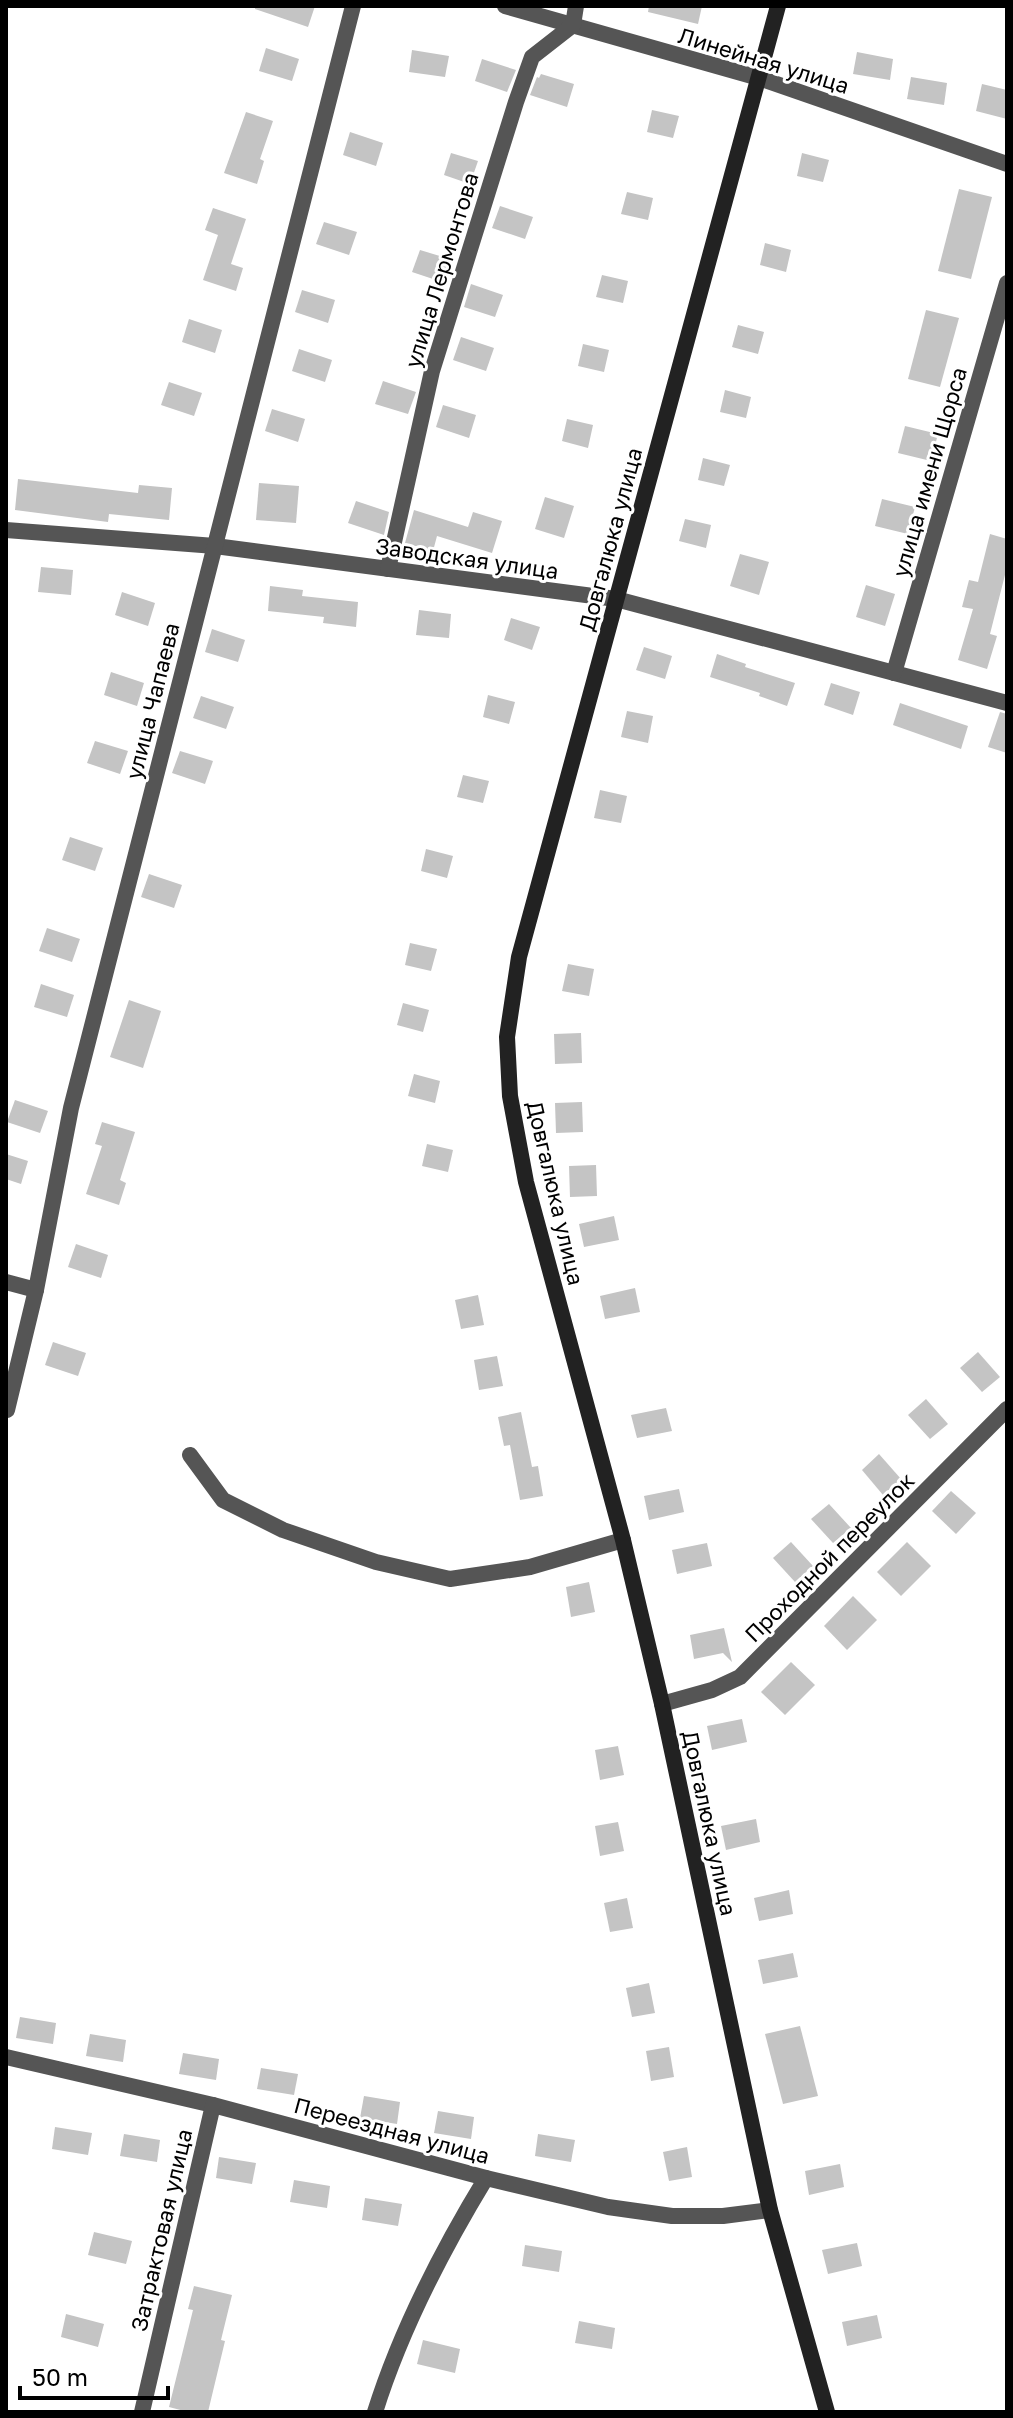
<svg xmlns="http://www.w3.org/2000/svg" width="1013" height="2418" font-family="'Golos Text',sans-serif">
  <rect width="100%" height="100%" fill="#fff"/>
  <g fill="#c4c4c4">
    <polygon points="255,6 315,6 308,27 255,9"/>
    <polygon points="649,6 702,6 698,24 648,12"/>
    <polygon points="266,48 299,59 292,81 259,71"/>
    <polygon points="412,50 449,56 445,77 409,72"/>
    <polygon points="857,52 893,59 890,80 853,74"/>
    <polygon points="482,59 516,70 507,92 475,81"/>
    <polygon points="541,74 574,84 567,107 530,95 537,77 539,78"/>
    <polygon points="911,77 947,83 944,105 907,99"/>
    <polygon points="982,84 1007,90 1007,119 976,111"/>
    <polygon points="652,110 679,116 673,138 647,132"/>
    <polygon points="246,112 273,121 260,159 264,161 257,184 224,173"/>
    <polygon points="350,132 383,143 376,166 343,155"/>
    <polygon points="451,153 478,161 470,184 444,175"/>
    <polygon points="802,153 829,160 823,182 797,176"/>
    <polygon points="959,189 992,197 971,279 938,271"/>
    <polygon points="627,192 653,198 648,220 621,214"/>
    <polygon points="500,206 533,217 525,239 492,228"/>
    <polygon points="213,208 246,219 231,264 243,268 236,291 203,280 218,235 205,230"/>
    <polygon points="324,222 357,232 349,255 316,244"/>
    <polygon points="765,243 791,250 786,272 760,265"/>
    <polygon points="420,250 453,260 445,283 412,272"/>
    <polygon points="602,275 628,281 623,303 596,297"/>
    <polygon points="471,284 503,295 495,317 464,307"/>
    <polygon points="302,290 335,300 328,323 295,312"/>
    <polygon points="926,310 959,318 940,387 908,379"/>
    <polygon points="189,319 222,330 215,353 182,342"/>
    <polygon points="738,325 764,332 758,354 732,347"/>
    <polygon points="461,337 494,348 486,371 453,360"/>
    <polygon points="583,344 609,350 604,372 578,366"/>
    <polygon points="299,349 332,360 325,382 292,371"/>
    <polygon points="383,381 416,392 408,414 375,404"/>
    <polygon points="169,382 202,393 194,416 161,405"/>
    <polygon points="725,390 751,397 746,418 720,412"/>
    <polygon points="443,405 476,415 469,438 436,427"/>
    <polygon points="272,409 305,419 298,442 265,431"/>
    <polygon points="567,419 593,425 588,448 562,441"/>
    <polygon points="905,426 938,434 931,461 898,453"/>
    <polygon points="703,458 730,465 724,486 698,480"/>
    <polygon points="18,479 138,493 139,485 172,488 169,520 109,514 108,522 15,510"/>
    <polygon points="259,483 299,486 296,523 256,520"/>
    <polygon points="545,497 574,506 564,538 535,529"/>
    <polygon points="882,499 915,507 908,534 875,526"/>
    <polygon points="356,501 389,512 384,535 348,523"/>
    <polygon points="414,510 468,527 473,512 502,521 492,553 437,536 433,551 405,543"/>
    <polygon points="685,519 711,525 706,548 679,541"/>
    <polygon points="990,534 1007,539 1007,567 990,634 997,636 987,669 958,660 973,609 962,607 969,580 978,582"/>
    <polygon points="740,554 769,562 759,595 730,586"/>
    <polygon points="41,567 73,570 71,595 38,592"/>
    <polygon points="866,585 895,594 885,626 856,617"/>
    <polygon points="270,586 303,590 302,596 358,602 356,627 323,623 324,617 268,611"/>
    <polygon points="122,592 155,603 148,626 115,615"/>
    <polygon points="419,610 451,614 449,638 416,635"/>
    <polygon points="511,618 540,627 532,650 504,640"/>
    <polygon points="212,629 245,640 238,662 205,652"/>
    <polygon points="644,647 672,656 665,679 636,670"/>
    <polygon points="717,654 746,664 745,667 795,683 787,706 759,696 760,693 710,677"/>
    <polygon points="111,672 144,683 137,706 104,695"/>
    <polygon points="831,683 860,692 853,715 824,705"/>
    <polygon points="488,695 515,702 509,724 483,717"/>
    <polygon points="201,696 234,707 226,729 193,718"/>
    <polygon points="900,703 968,726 961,749 893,725"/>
    <polygon points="627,711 653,716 648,743 621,737"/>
    <polygon points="1000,712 1007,714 1007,753 988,747"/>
    <polygon points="95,741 128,751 120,774 87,763"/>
    <polygon points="180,751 213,761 205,784 172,773"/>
    <polygon points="463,775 489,781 483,803 457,797"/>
    <polygon points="600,790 627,796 621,823 594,818"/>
    <polygon points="70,837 103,848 95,871 62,860"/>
    <polygon points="426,849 453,856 447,878 421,871"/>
    <polygon points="149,874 182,885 174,908 141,897"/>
    <polygon points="47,928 80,939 72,962 39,951"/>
    <polygon points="410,943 437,949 431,971 405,965"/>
    <polygon points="568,964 594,969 589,996 562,991"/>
    <polygon points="41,984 74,995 67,1017 34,1007"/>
    <polygon points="129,1000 161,1011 143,1068 110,1057"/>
    <polygon points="403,1003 429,1010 423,1032 397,1025"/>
    <polygon points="581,1033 582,1063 555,1064 554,1034"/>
    <polygon points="414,1074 440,1081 435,1103 408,1096"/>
    <polygon points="15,1100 48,1111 40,1133 7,1122"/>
    <polygon points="582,1102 583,1132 556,1133 555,1103"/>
    <polygon points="102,1122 135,1132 120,1180 126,1183 119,1205 86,1194 102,1146 95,1144"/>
    <polygon points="427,1144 453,1150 448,1172 422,1166"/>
    <polygon points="6,1154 28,1161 21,1184 6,1179"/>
    <polygon points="596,1165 597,1196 570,1197 569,1166"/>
    <polygon points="614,1216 619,1240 584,1247 579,1224"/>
    <polygon points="76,1244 108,1255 101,1278 68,1267"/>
    <polygon points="635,1288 640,1312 605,1319 600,1296"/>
    <polygon points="478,1295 484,1325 461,1329 455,1300"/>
    <polygon points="53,1342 86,1353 78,1376 45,1365"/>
    <polygon points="978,1352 1000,1377 982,1392 960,1368"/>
    <polygon points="497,1356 503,1386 479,1390 474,1360"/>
    <polygon points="926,1399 948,1424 930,1439 908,1415"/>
    <polygon points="666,1408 672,1431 637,1438 631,1415"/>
    <polygon points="521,1412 532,1467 538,1466 543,1496 520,1500 510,1445 504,1446 498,1417"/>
    <polygon points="879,1454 901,1479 883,1495 862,1470"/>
    <polygon points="679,1489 684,1512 649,1520 644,1496"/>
    <polygon points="951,1491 976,1513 956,1534 932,1511"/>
    <polygon points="829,1504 851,1528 833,1543 811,1519"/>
    <polygon points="791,1542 813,1566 795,1582 773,1558"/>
    <polygon points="907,1542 931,1566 901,1596 877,1572"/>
    <polygon points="707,1543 712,1566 677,1574 672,1550"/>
    <polygon points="589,1582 595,1612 571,1617 566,1587"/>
    <polygon points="853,1596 877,1620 847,1650 824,1626"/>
    <polygon points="724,1628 732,1662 723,1653 694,1659 690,1635"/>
    <polygon points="791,1662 815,1685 785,1715 761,1692"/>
    <polygon points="742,1719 747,1742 712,1750 707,1726"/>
    <polygon points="618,1746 624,1775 600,1780 595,1750"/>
    <polygon points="756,1819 760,1842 726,1850 721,1826"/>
    <polygon points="618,1822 624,1851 600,1856 595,1826"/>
    <polygon points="789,1890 793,1914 759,1921 754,1898"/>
    <polygon points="627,1898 633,1928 610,1932 604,1903"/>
    <polygon points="793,1953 798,1977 763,1984 758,1960"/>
    <polygon points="649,1983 655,2013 632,2017 626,1988"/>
    <polygon points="20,2017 56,2023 53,2044 16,2038"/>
    <polygon points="800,2026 818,2096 783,2104 765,2034"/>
    <polygon points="90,2034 126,2040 123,2062 86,2056"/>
    <polygon points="669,2047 674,2077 651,2081 646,2051"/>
    <polygon points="183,2053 219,2059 216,2080 179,2074"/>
    <polygon points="261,2068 298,2074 294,2095 257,2089"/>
    <polygon points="364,2096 400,2102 397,2124 360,2118"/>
    <polygon points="438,2111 474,2117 471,2139 434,2133"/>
    <polygon points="55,2127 92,2133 88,2155 52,2149"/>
    <polygon points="124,2134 160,2140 157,2162 120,2156"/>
    <polygon points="538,2134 575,2140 571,2162 535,2156"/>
    <polygon points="687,2147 692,2177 669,2181 663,2152"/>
    <polygon points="219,2157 256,2163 252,2184 216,2178"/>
    <polygon points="840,2164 844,2187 809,2195 805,2171"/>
    <polygon points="294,2180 330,2186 327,2208 290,2202"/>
    <polygon points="365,2198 402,2204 398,2226 362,2220"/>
    <polygon points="94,2232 132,2241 126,2264 88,2255"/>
    <polygon points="857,2243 862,2266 828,2274 822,2250"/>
    <polygon points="525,2245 562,2251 559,2272 522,2266"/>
    <polygon points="194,2286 232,2295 221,2340 225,2341 208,2412 188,2412 169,2407 193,2310 188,2309"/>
    <polygon points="66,2314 104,2324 98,2347 61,2337"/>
    <polygon points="877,2315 882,2338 847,2346 842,2322"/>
    <polygon points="579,2321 615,2328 612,2349 575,2343"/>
    <polygon points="423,2340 460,2349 455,2373 417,2364"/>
  </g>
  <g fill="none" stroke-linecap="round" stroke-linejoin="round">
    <g stroke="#555" stroke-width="16">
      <polyline points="505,6 759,78 1007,164"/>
      <polyline points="6,530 215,546 616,599 1007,703"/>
      <polyline points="388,569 432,371 516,102 532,57 573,25 576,6"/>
      <polyline points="894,673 1007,283"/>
      <polyline points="6,1282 36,1290"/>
      <polyline points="7,1410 36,1290 71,1108 353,6"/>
      <polyline points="190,1455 223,1500 283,1530 376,1562 450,1579 530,1567 623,1540"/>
      <polyline points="662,1704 712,1690 740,1677 1007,1409"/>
      <polyline points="6,2057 213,2105 486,2178 608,2207 672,2216 723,2216 770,2210"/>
      <polyline points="142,2412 213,2105"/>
      <path d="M375 2412C401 2329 441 2252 486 2178"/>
    </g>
    <polyline stroke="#222" stroke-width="16" points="778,6 519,957 507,1037 510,1096 526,1182 623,1540 662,1704 770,2210 827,2412"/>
  </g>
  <g text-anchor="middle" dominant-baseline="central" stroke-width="6" stroke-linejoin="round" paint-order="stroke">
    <g font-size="22" fill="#000" stroke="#fff">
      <text transform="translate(764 60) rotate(17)">Линейная улица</text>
      <text transform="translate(441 270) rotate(-73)">улица Лермонтова</text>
      <text transform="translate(929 472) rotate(-74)">улица имени Щорса</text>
      <text transform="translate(610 539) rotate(-75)">Довгалюка улица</text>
      <text transform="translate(467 558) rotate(8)">Заводская улица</text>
      <text transform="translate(152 701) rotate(-76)">улица Чапаева</text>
      <text transform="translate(556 1193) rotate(77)">Довгалюка улица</text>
      <text transform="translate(829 1557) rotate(-45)">Проходной переулок</text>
      <text transform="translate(710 1823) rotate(78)">Довгалюка улица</text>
      <text transform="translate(392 2130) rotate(15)">Переездная улица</text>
      <text transform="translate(161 2230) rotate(-77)">Затрактовая улица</text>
    </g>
  </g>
  <rect width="1013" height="2418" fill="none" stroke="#000000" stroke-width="16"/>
  <path d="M20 2386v12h148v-12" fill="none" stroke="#000000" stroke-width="4"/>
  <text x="32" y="2386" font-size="24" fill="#000000" stroke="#ffffff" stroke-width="6" paint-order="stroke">50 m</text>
</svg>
